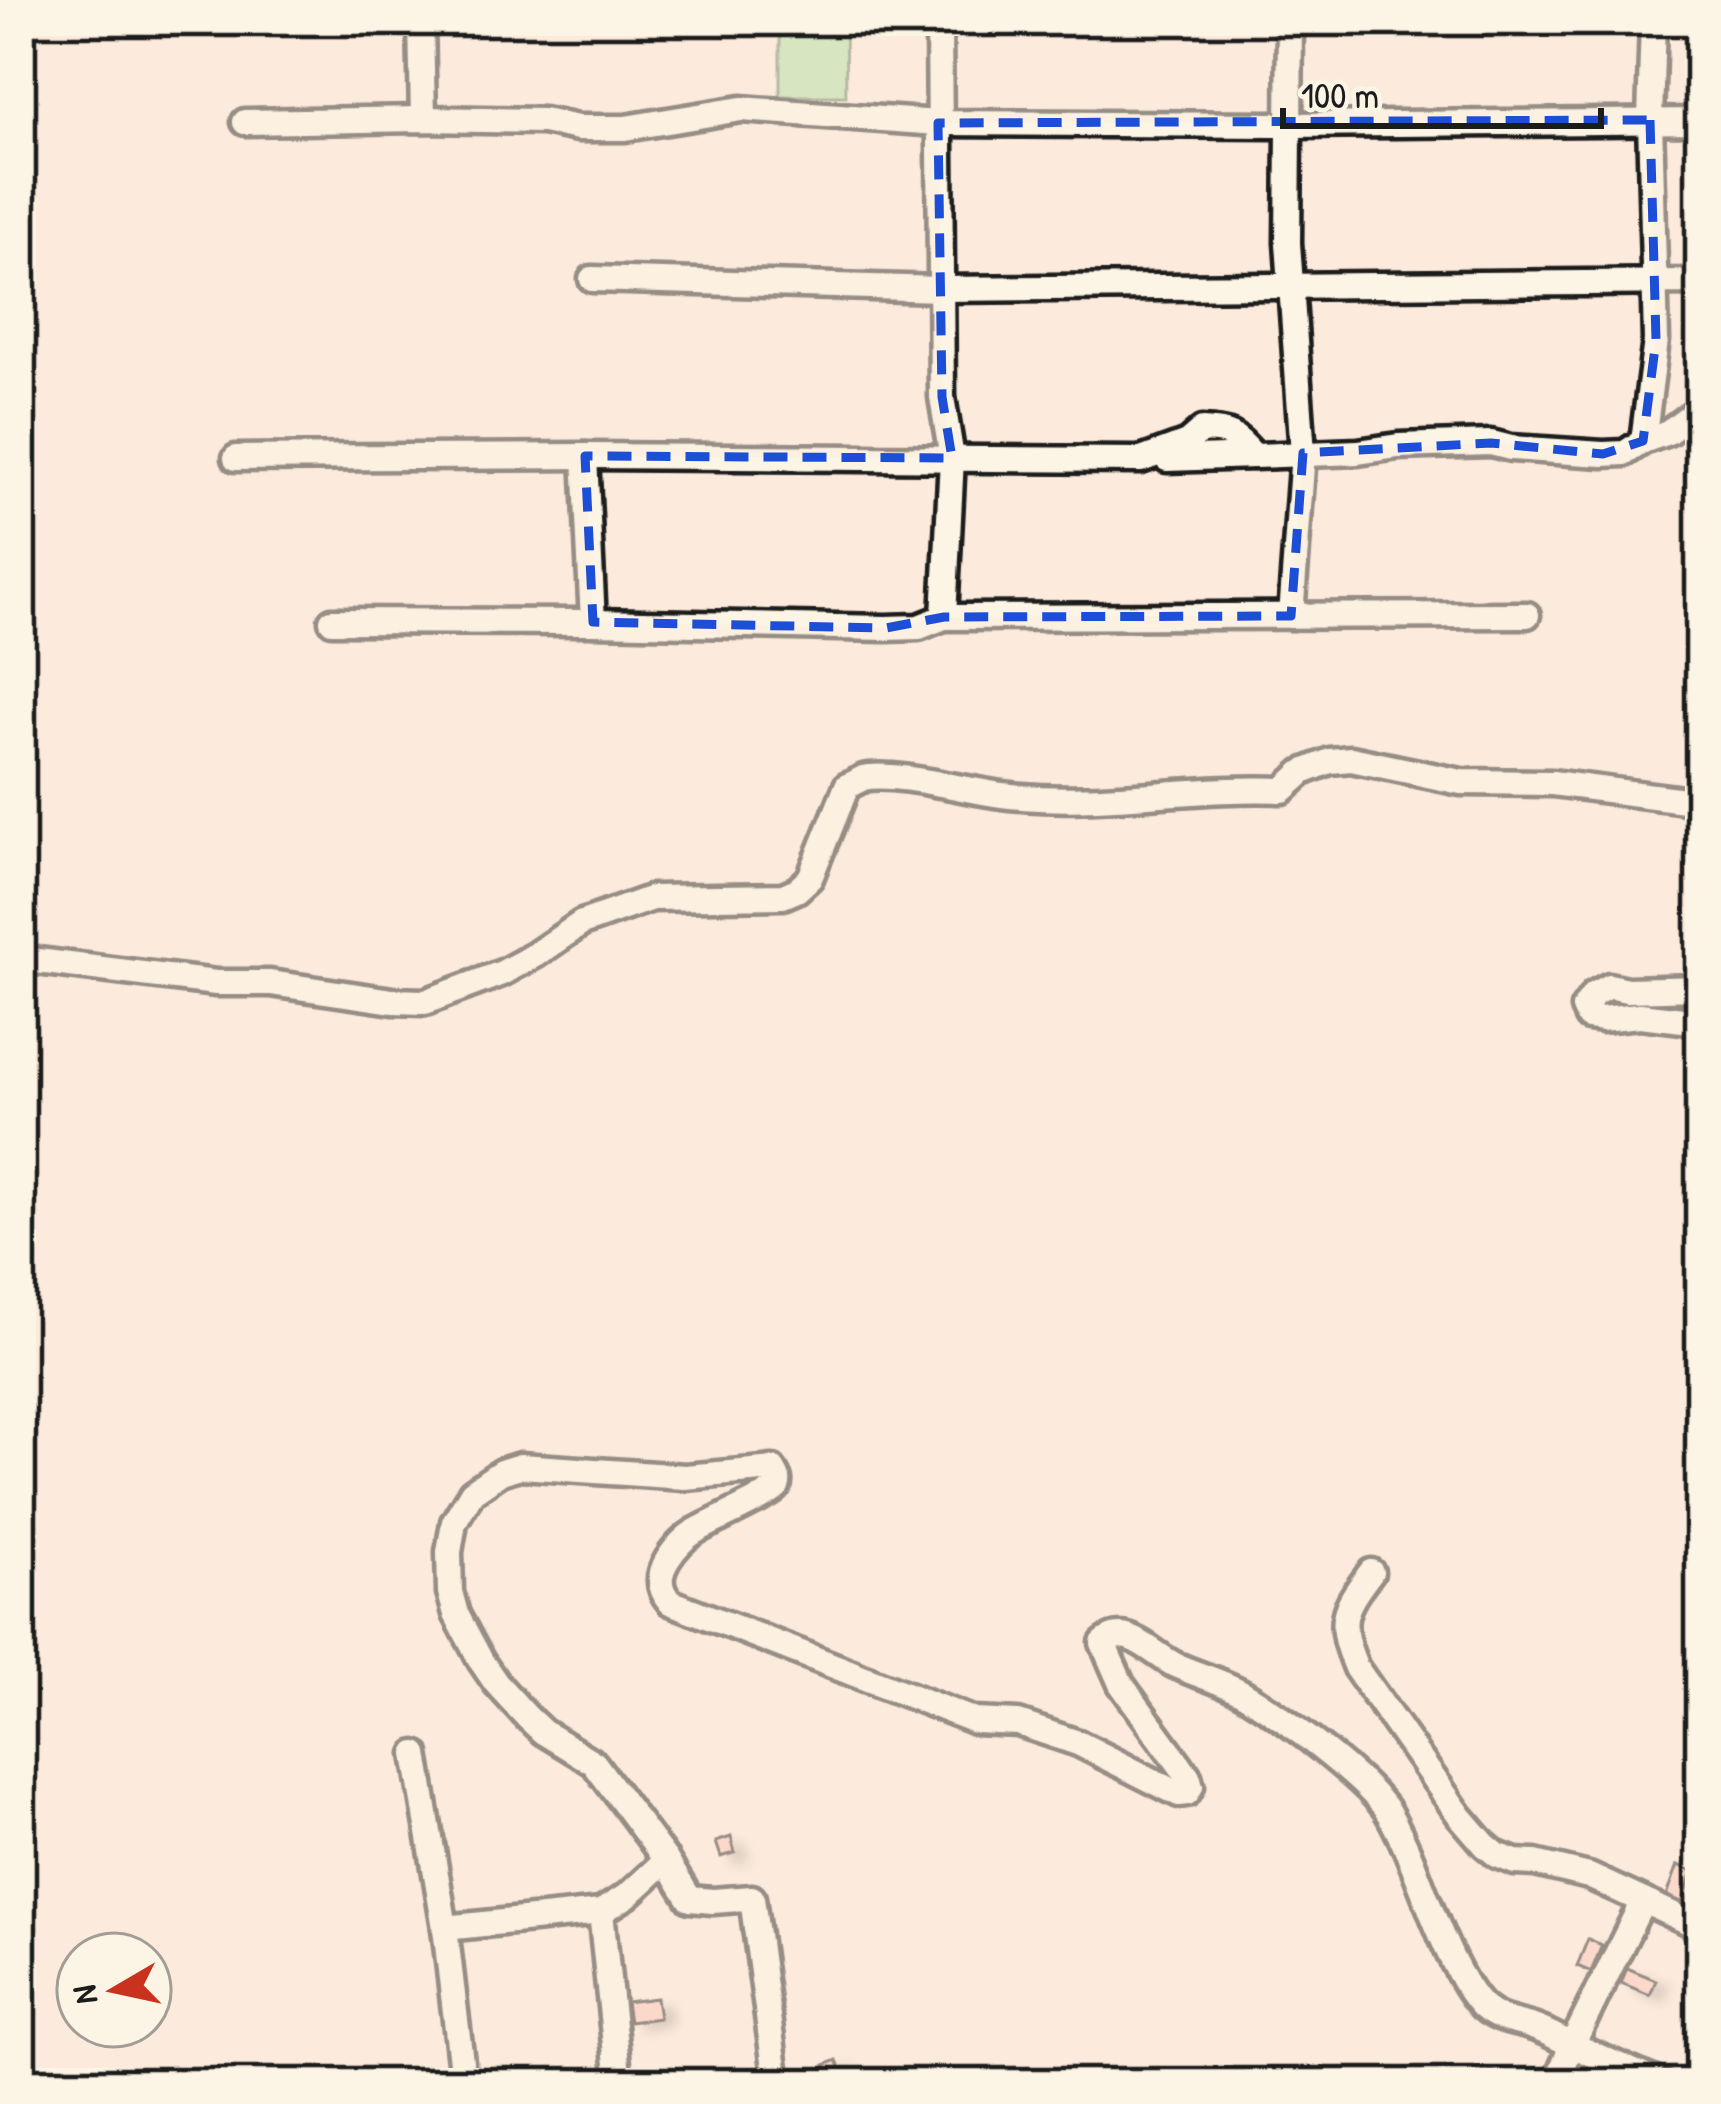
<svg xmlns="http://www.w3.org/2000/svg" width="1721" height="2104" font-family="'Patrick Hand',sans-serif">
  <defs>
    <filter id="shadow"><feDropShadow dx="13" dy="7" stdDeviation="6" flood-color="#0004"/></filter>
  </defs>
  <rect width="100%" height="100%" fill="#fcebdc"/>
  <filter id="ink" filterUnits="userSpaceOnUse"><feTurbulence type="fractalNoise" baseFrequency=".00833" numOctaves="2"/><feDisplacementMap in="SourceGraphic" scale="24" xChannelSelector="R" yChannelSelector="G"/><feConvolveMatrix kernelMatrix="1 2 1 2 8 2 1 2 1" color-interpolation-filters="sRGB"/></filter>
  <g filter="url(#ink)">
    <polygon fill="#abdfa1" stroke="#647e5e" stroke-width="3" points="780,21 845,21 846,96 780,96"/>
    <g fill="#fdc2b6" stroke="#1c1c1c" stroke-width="3" filter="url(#shadow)">
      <polygon points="731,1837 735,1853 721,1857 716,1842"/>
      <polygon points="1678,1865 1693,1871 1682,1903 1666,1898"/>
      <polygon points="1588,1939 1602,1945 1591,1972 1577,1966"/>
      <polygon points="1627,1968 1656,1980 1650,1995 1621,1983"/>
      <polygon points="656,1998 659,2018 629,2022 626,2002"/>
      <polygon points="837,2060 847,2083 833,2083 825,2065"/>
      <polygon points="1483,2068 1503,2074 1501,2083 1479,2080"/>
    </g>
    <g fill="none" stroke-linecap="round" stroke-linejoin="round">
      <defs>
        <g id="minor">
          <polyline points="421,21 423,119"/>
          <polyline points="939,21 942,397 952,458 944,617"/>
          <polyline points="1290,21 1288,243 1303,453 1291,616"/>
          <polyline points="245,122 423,119 543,121 578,128 625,128 741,109 938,123 1291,125 1700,121"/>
          <polyline points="592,279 941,289 1700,282"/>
          <polyline points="1643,441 1656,340 1650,120 1653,21"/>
          <polyline points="585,456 593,622"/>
          <path d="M236 458 585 456 1141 460 1187 443 1202 430C1230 431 1236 434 1254 456L1358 452 1398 446 1491 443 1511 448 1603 454 1625 453 1643 441 1668 432 1700 408"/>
          <polyline points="1167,459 1254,456"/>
          <polyline points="332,621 593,622 886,628 919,627 944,617 1527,615"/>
          <path d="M21 959 216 983H270L393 1001 425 1002 502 973 535 955 582 923 652 898 783 896 797 890 810 878 847 786C848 786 862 779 863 778 894 771 968 791 1002 795 1096 807 1189 786 1283 790L1303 772 1330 761 1351 759 1461 782 1552 783 1700 802"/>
          <polyline points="1700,988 1627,990 1609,986 1594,994 1584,1008 1588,1017 1601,1019 1640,1015 1700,1022"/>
          <path d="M1371 1572C1341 1611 1337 1622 1356 1668L1460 1816 1485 1845 1497 1855 1515 1862 1535 1863 1589 1876 1700 1927"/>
          <polyline points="416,1754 445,1928 461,2062 460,2083"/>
          <path d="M666 1860 594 1763 543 1732 527 1717 496 1683 481 1661 456 1614 450 1592 449 1552 454 1522 472 1492 501 1472 520 1466 685 1477 773 1469C777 1476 780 1479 777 1487 774 1494 707 1524 694 1532 683 1539 675 1548 668 1559 658 1575 658 1588 670 1602L975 1721 1018 1723 1078 1743 1179 1794 1187 1793 1191 1786 1188 1776 1121 1684 1103 1643C1127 1622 1152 1654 1175 1665 1197 1675 1221 1681 1243 1693 1280 1715 1361 1775 1386 1809 1394 1821 1401 1837 1407 1850 1425 1892 1452 1976 1483 2007 1499 2021 1515 2021 1533 2027 1548 2032 1561 2040 1575 2046 1603 2059 1632 2071 1660 2083"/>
          <polyline points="601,1912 619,2083"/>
          <polyline points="445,1928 601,1912 628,1895 666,1860 690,1899 713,1901 752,1898 777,2083"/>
          <polyline points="1556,2083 1572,2045 1643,1901"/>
        </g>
      </defs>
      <use href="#minor" stroke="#1c1c1c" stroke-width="33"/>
      <use href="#minor" stroke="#fcf5e5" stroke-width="24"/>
    </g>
  </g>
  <path d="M0 0H1721V2104H0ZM1650 120 1656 340 1643 441 1603 454 1491 443 1303 453 1291 616 944 617 886 628 593 622 585 456 952 458 942 397 938 123Z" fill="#fcebdc" fill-opacity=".55" fill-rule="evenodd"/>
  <path fill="none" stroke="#1d4ed8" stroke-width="9" stroke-dasharray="24 15" stroke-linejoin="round" d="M1650 120 1656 340 1643 441 1603 454 1491 443 1303 453 1291 616 944 617 886 628 593 622 585 456 952 458 942 397 938 123Z"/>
  <rect width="1721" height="2104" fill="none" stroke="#fcf5e5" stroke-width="72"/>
  <rect x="36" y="36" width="1649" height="2032" fill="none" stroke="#1c1c1c" stroke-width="4.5" filter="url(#ink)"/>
  <g transform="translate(114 1990) rotate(261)"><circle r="57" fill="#fcf5e5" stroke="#a29e95" stroke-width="3"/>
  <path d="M0-9L21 45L0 30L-21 45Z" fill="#c8321e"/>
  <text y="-18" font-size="33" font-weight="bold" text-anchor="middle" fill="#1c1c1c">N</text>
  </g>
  <path d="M1283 108v18h318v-18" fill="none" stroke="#1c1c1c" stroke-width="6"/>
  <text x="1301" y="108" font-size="36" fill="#1c1c1c" stroke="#fcf5e5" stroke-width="9" paint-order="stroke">100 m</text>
</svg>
